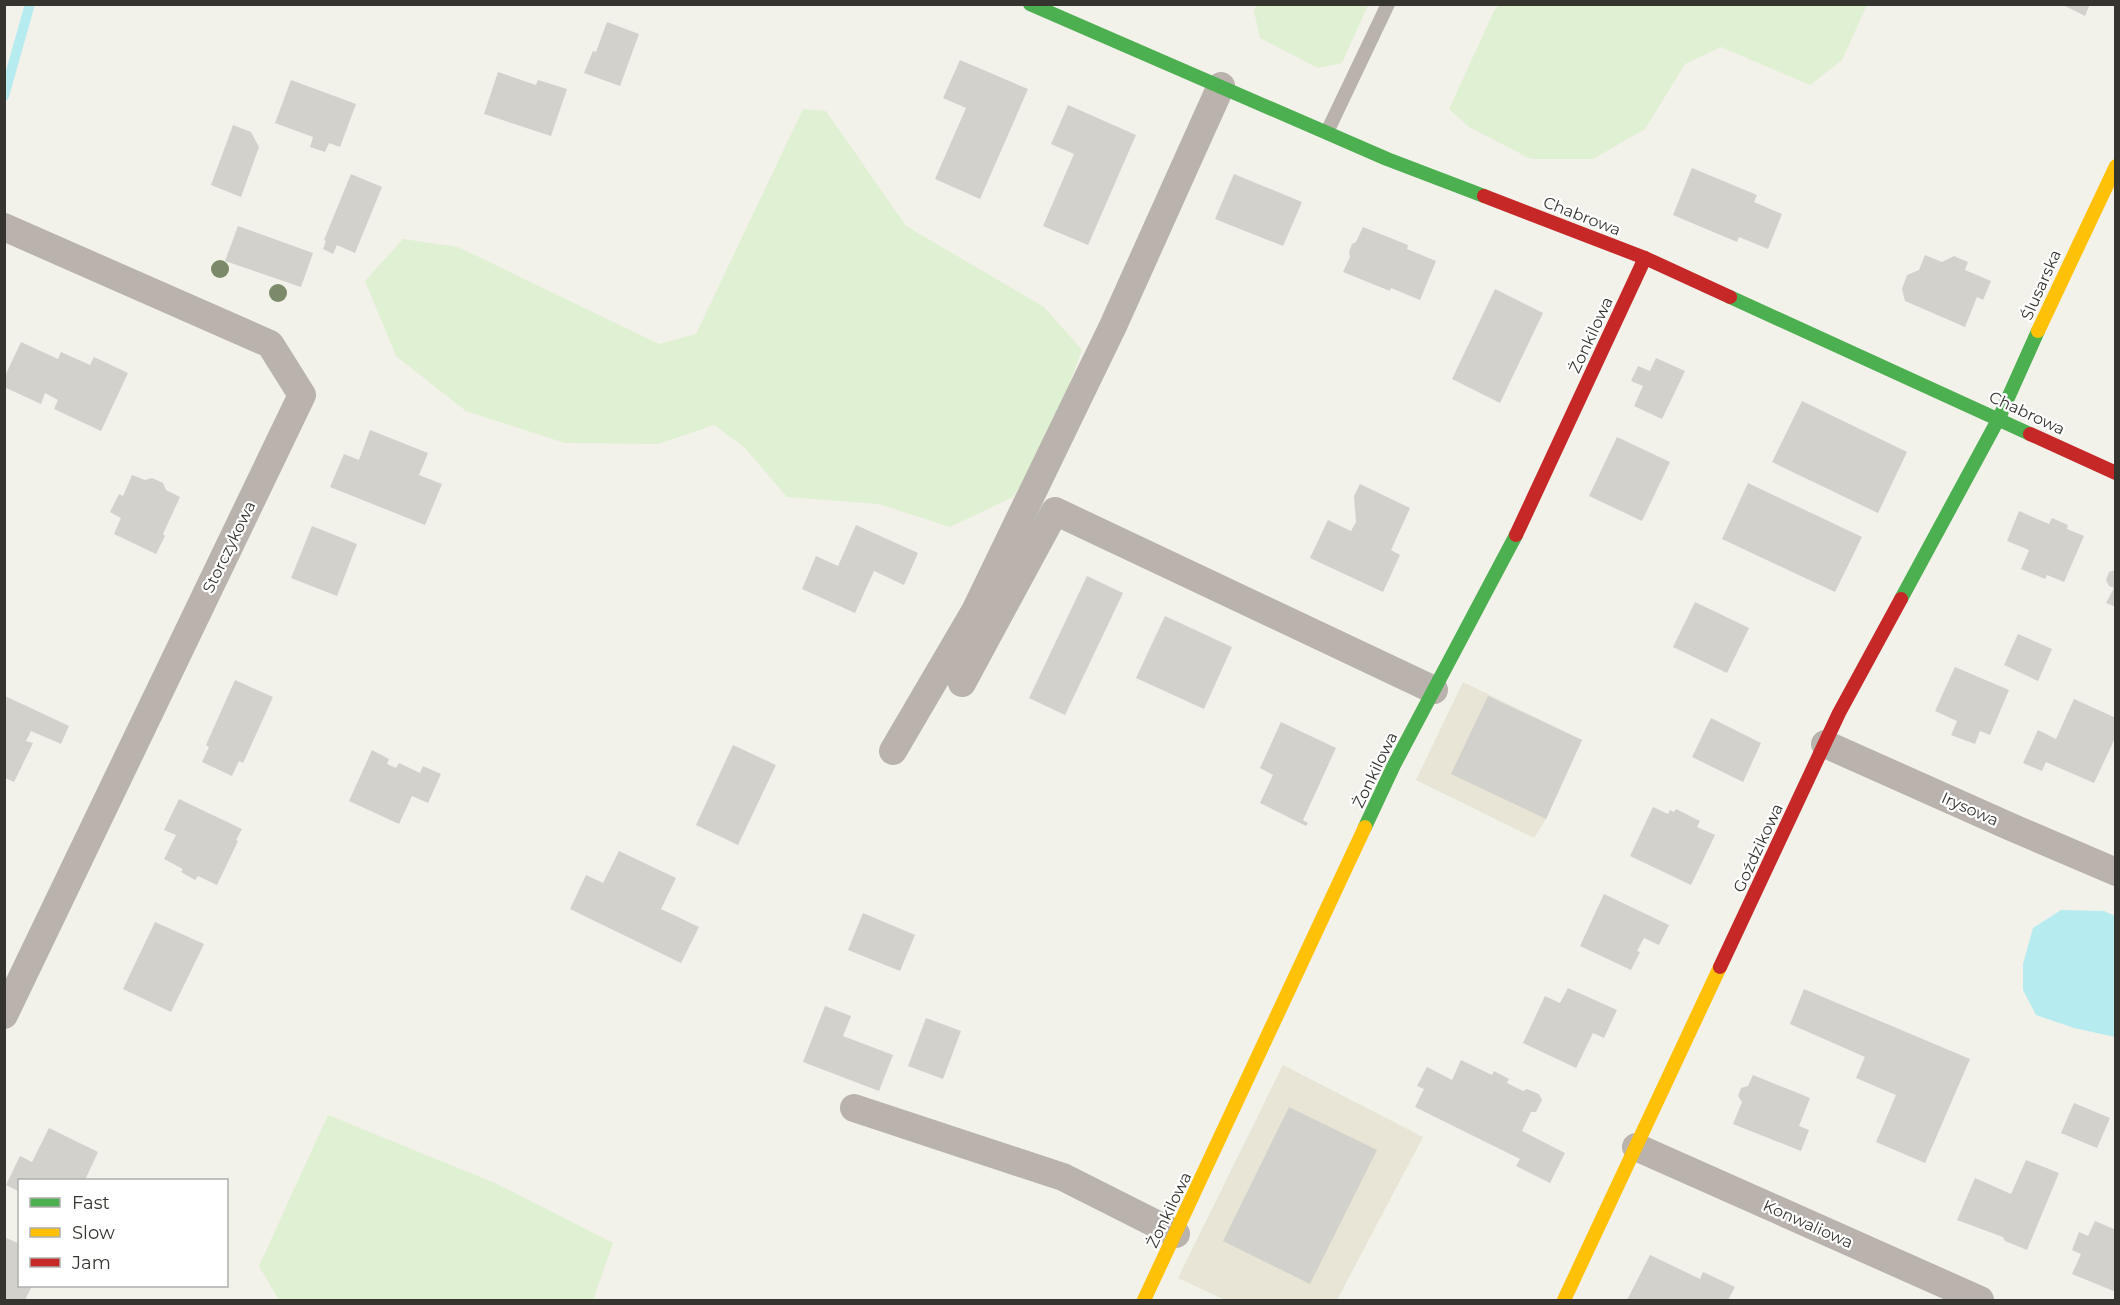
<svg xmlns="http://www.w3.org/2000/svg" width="2120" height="1305" font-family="Montserrat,sans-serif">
  <rect width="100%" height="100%" fill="#f2f1ea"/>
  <g fill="#e8e5d6">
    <polygon points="1463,682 1582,740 1546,819 1534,838 1416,780"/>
    <polygon points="1283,1065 1423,1137 1337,1300 1225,1300 1178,1278"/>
  </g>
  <g fill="#e0f0d3">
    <polygon points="1257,5 1257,4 1368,5 1342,63 1318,68 1260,38 1254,11"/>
    <polygon points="1499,5 1499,4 1867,5 1842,60 1810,85 1721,47 1685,64 1645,129 1593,159 1531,159 1469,127 1449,109 1494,11"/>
    <polygon points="803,109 826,111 906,226 1044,307 1082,350 1046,447 1013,497 950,527 879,504 787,497 745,448 714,425 658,444 565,443 466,411 396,356 365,281 403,239 458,247 659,344 696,334"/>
    <polygon points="328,1115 495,1183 613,1243 593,1300 279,1300 259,1266"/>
  </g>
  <polygon fill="#b6ecf0" points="2061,910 2104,911 2115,916 2115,1037 2074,1028 2036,1015 2023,990 2023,964 2033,928"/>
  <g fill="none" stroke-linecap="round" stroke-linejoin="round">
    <polyline stroke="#b6ecf0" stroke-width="10" points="4,96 30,4"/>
  </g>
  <g fill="#d3d1cc">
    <polygon points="2061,4 2090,4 2085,16"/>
    <polygon points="607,22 639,34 620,86 584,73 593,51 596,52"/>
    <polygon points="960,60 1028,89 980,199 935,179 966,108 943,98"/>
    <polygon points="498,72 536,85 538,80 567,89 551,136 484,114"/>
    <polygon points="291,80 356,104 340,147 329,143 325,152 310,147 313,137 275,123"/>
    <polygon points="1068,105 1136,135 1088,245 1043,226 1074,154 1051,144"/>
    <polygon points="233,125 251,132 259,147 241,197 211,185"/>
    <polygon points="1692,168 1757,195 1754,202 1782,214 1768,249 1739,237 1737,242 1673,215"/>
    <polygon points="351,174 382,187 355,253 337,245 333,254 323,249 326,241 324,240"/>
    <polygon points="1234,174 1302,202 1283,246 1215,219"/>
    <polygon points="238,226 313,253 301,287 225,261"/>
    <polygon points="1363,227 1408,245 1407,249 1436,261 1420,300 1391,288 1390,291 1343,272 1350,257 1349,252 1352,244 1356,242"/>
    <polygon points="1925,255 1942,262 1954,256 1968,262 1965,270 1991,281 1983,300 1977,297 1965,327 1905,301 1902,289 1907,275 1919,270"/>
    <polygon points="1495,289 1543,313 1500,403 1452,379"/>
    <polygon points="21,342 58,359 61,352 90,365 94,357 128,373 101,431 54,409 58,400 45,393 41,404 4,387 4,378"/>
    <polygon points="1656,358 1685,371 1662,419 1634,406 1643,386 1631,381 1638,366 1650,371"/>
    <polygon points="1802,401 1907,452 1878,513 1772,462"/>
    <polygon points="370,430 428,453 419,475 442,484 425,525 330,487 344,454 359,460"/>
    <polygon points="1617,437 1670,462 1642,521 1589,496"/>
    <polygon points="132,475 145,480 152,478 163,483 166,490 180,497 163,534 165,536 156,554 114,534 121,518 110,512 119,494 123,496"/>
    <polygon points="1748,483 1862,537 1835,592 1722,539"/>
    <polygon points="1360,484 1410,508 1391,550 1400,555 1383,592 1310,558 1328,520 1351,531 1356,522 1354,496"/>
    <polygon points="2019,511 2049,524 2052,518 2068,525 2067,529 2084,536 2064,582 2047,575 2045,579 2021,569 2029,550 2007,541"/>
    <polygon points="856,525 918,553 904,585 874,571 855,613 802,589 816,556 838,566"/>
    <polygon points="312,526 357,544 337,596 291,578"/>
    <polygon points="2116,570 2116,607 2106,603 2114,588 2109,586 2106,580 2109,572"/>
    <polygon points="1087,576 1123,593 1065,715 1029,698"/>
    <polygon points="1695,602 1749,628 1727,673 1673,647"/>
    <polygon points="1165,616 1232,647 1204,709 1136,678"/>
    <polygon points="2018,634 2052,649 2038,681 2004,665"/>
    <polygon points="1955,667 2009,690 1990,735 1980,731 1975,744 1951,735 1957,721 1935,711"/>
    <polygon points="235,680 273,697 243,763 239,761 232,776 202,762 209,747 206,745"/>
    <polygon points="5,696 69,726 61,744 31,731 26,741 33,743 14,782 5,778"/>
    <polygon points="1488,696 1582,740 1546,819 1451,774"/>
    <polygon points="2074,699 2116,718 2116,736 2094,783 2046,762 2042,771 2023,763 2038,730 2056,739"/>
    <polygon points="1711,718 1761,743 1743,782 1692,757"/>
    <polygon points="1281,722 1336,748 1303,820 1308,823 1306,826 1260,803 1273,775 1260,768"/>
    <polygon points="733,745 776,765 738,845 696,825"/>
    <polygon points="372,750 389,759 387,764 396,768 399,763 420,773 423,766 441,774 428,803 412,796 399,824 349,801"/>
    <polygon points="179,799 242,829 236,840 238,841 217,885 198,876 195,880 181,872 183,869 164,859 176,835 164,830"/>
    <polygon points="1653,807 1668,814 1670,810 1674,812 1676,809 1700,821 1697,827 1715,835 1691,885 1630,856"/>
    <polygon points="619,851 676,878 661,909 699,927 681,963 570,909 586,875 603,883"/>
    <polygon points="1604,894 1669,925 1659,945 1644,938 1637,951 1640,952 1631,970 1580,946"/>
    <polygon points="863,913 915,935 900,971 848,950"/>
    <polygon points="155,922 204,944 171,1012 123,989"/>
    <polygon points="1568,988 1617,1010 1604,1038 1593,1033 1576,1068 1523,1043 1545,996 1560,1003"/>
    <polygon points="1804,989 1970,1059 1925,1163 1876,1142 1896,1095 1856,1078 1865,1057 1790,1024"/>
    <polygon points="825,1006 851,1016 843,1036 893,1055 879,1091 803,1062"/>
    <polygon points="926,1018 961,1031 943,1079 908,1066"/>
    <polygon points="1461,1060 1492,1075 1494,1071 1509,1079 1507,1083 1523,1091 1527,1089 1539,1094 1542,1100 1536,1112 1531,1112 1522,1131 1565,1153 1550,1183 1516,1166 1520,1159 1415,1107 1424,1089 1417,1086 1427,1067 1452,1080"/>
    <polygon points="1753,1075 1810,1098 1799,1126 1809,1130 1801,1151 1733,1124 1742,1102 1738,1096 1741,1088 1748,1086"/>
    <polygon points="2074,1103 2110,1118 2097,1148 2061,1133"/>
    <polygon points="1289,1107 1377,1150 1310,1284 1223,1241"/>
    <polygon points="49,1128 98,1152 85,1180 20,1180 20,1192 6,1185 20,1156 32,1162"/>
    <polygon points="2026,1160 2059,1173 2027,1250 2005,1241 2003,1237 1957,1220 1975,1178 2011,1194"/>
    <polygon points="2095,1221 2116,1230 2116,1292 2072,1274 2081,1254 2072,1250 2079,1232 2088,1236"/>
    <polygon points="4,1237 20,1244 20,1286 32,1286 25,1300 4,1300"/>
    <polygon points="1650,1255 1700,1279 1703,1272 1735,1287 1728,1300 1627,1300"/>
  </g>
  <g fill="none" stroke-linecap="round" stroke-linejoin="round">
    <polyline stroke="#b9b2ad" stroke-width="14" points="1327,132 1388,4"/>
    <g stroke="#b9b2ad" stroke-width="28">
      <polyline points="4,227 270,344 302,395 4,1015"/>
      <polyline points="962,683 1055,511 1434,690"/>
      <polyline points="1825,744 2011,827 2116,872"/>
      <polyline points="893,751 975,611 1113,326 1221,86"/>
      <polyline points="854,1108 1063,1177 1176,1234"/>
      <polyline points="1636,1147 1980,1300"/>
    </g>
    <g stroke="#4caf50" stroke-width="14">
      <polyline points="1030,4 1387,159 1484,196"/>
      <polyline points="1730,297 2030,434"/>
      <polyline points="1901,599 1999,418 2038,331"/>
      <polyline points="1365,827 1394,765 1516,535"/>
    </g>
    <g stroke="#ffc107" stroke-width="14">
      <polyline points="2038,331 2116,166"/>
      <polyline points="1144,1300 1365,827"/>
      <polyline points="1564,1300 1720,967"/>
    </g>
    <g stroke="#c62828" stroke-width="14">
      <polyline points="1484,196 1645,258 1730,297"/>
      <polyline points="2030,434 2116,473"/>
      <polyline points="1516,535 1645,258"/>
      <polyline points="1720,967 1839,713 1901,599"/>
    </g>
  </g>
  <g fill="#7b8b6a">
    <circle cx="220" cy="269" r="9"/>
    <circle cx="278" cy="293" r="9"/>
  </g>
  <g text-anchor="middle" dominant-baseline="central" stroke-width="4.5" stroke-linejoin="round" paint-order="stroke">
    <g font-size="16" fill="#35342f" stroke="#fff">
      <text transform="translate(1582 216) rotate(21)">Chabrowa</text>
      <text transform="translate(2041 285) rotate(-66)">Ślusarska</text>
      <text transform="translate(1591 335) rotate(-65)">Żonkilowa</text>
      <text transform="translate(2027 413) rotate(25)">Chabrowa</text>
      <text transform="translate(229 547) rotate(-64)">Storczykowa</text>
      <text transform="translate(1375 770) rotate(-64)">Żonkilowa</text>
      <text transform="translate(1970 809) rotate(24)">Irysowa</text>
      <text transform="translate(1758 848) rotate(-65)">Goździkowa</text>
      <text transform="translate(1169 1210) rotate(-64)">Żonkilowa</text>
      <text transform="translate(1808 1224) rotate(24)">Konwaliowa</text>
    </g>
  </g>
  <rect width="2120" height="1305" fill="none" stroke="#35342f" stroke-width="12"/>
  <rect x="18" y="1179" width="210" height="108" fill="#ffffff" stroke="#aeaeac" stroke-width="1.5"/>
  <rect x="30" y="1198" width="30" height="9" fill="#4caf50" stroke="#aeaeac" stroke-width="1.5"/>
  <text x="72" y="1209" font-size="18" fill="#35342f">Fast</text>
  <rect x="30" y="1228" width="30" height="9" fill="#ffc107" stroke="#aeaeac" stroke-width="1.5"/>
  <text x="72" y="1239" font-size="18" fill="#35342f">Slow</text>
  <rect x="30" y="1258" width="30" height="9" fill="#c62828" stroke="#aeaeac" stroke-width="1.5"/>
  <text x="72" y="1269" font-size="18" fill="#35342f">Jam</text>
</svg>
